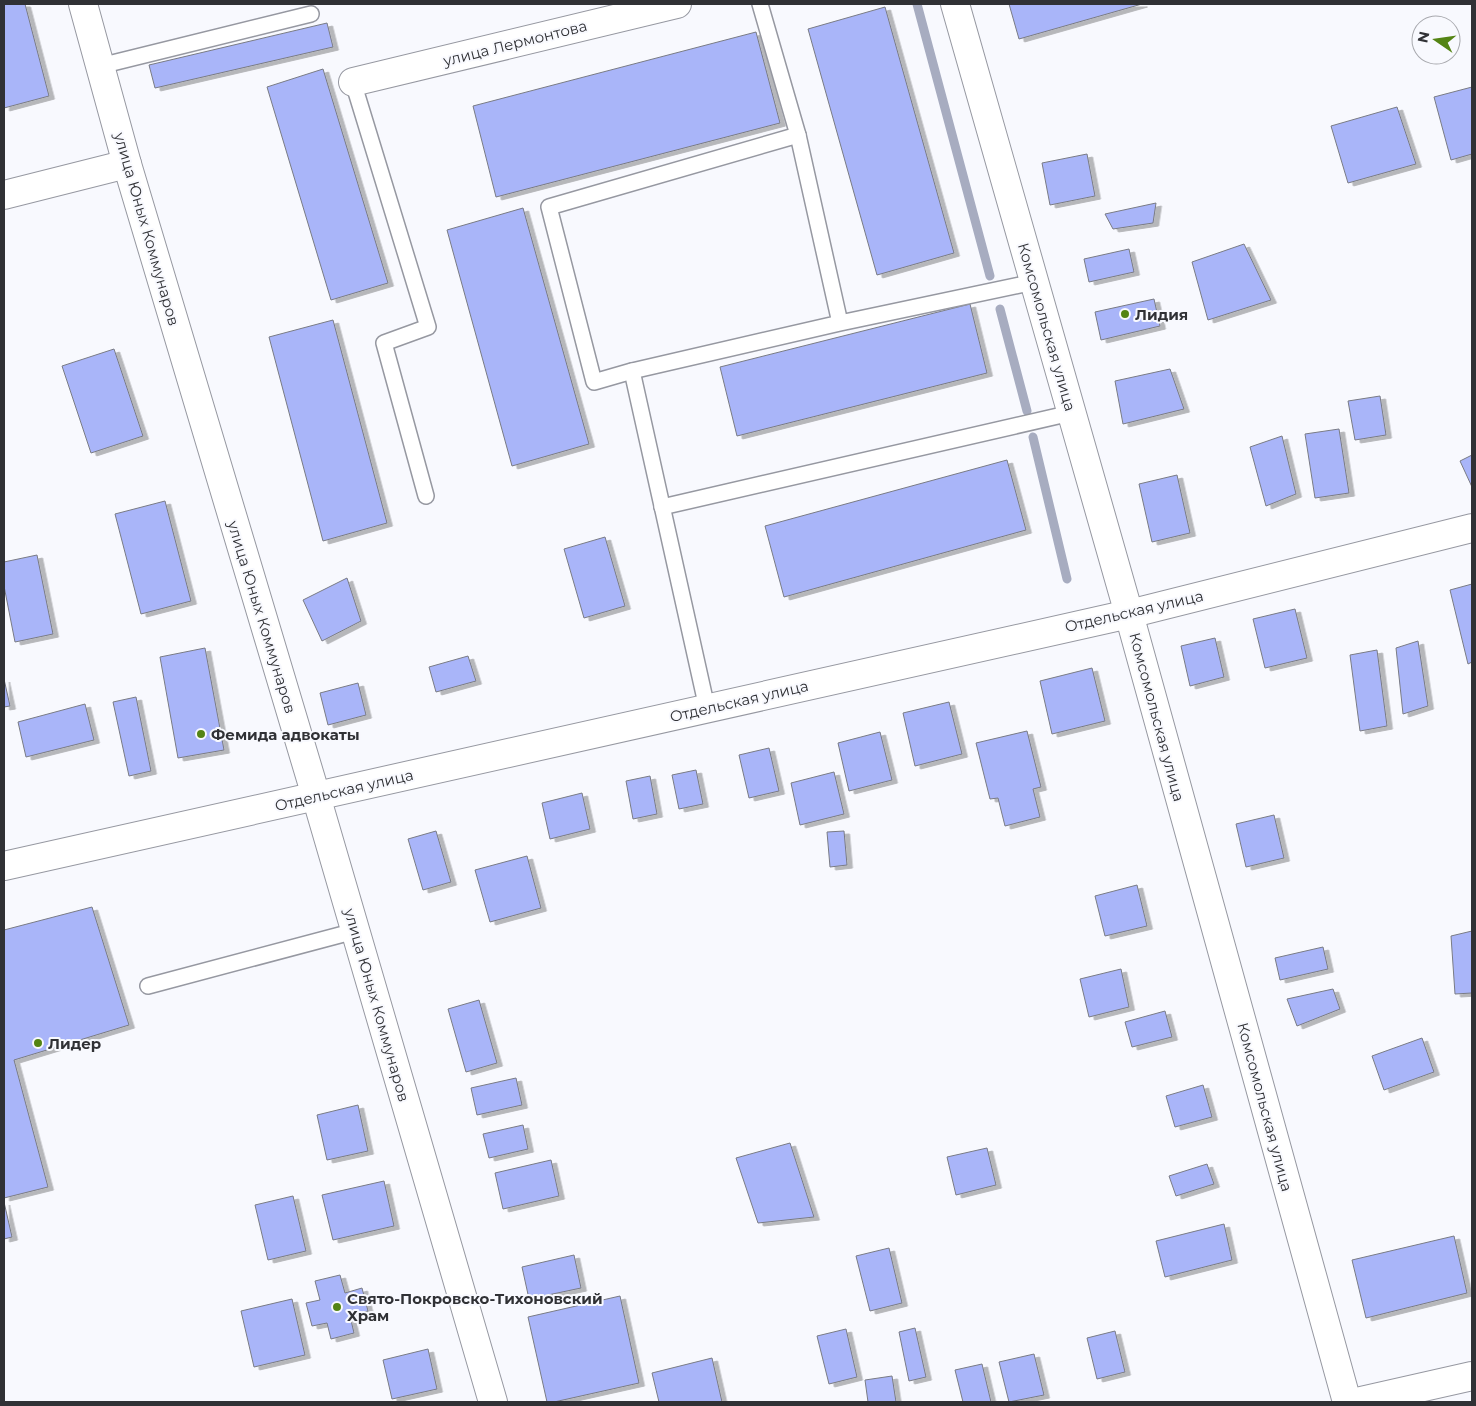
<svg xmlns="http://www.w3.org/2000/svg" width="1476" height="1406" font-family="Montserrat,sans-serif">
  <defs>
    <filter id="shadow"><feDropShadow dx="5.5" dy="3" stdDeviation="0" flood-color="#0004"/></filter>
  </defs>
  <rect width="100%" height="100%" fill="#f8f9fe"/>
  <g fill="none" stroke-linecap="round" stroke-linejoin="round">
    <g stroke="#a7acc0" stroke-width="9">
      <polyline points="917,4 990,276"/>
      <polyline points="1000,309 1027,411"/>
      <polyline points="1033,437 1067,579"/>
    </g>
  </g>
  <g fill="#a9b5f9" stroke="#797b84" filter="url(#shadow)">
    <polygon points="4,4 25,4 49,96 4,108"/>
    <polygon points="1009,4 1142,4 1019,39"/>
    <polygon points="885,7 954,253 877,275 808,29"/>
    <polygon points="327,23 333,47 155,88 149,65"/>
    <polygon points="756,32 780,123 496,197 473,106"/>
    <polygon points="323,69 388,283 331,300 267,87"/>
    <polygon points="1472,87 1472,154 1451,160 1434,97"/>
    <polygon points="1397,107 1416,164 1348,183 1331,126"/>
    <polygon points="1087,154 1095,196 1050,205 1042,163"/>
    <polygon points="1156,203 1153,223 1113,229 1105,214"/>
    <polygon points="523,208 589,444 512,466 447,230"/>
    <polygon points="1244,244 1271,300 1208,320 1192,262"/>
    <polygon points="1129,249 1134,272 1089,282 1084,259"/>
    <polygon points="1154,299 1160,326 1101,340 1095,312"/>
    <polygon points="970,304 987,373 737,436 720,367"/>
    <polygon points="333,320 387,523 323,541 269,337"/>
    <polygon points="114,349 143,436 91,453 62,366"/>
    <polygon points="1170,369 1184,409 1123,424 1115,381"/>
    <polygon points="1380,396 1386,435 1355,440 1348,401"/>
    <polygon points="1339,429 1349,493 1315,498 1305,434"/>
    <polygon points="1282,436 1296,494 1266,506 1250,447"/>
    <polygon points="1472,455 1472,487 1460,461"/>
    <polygon points="1007,460 1026,530 784,597 765,526"/>
    <polygon points="1177,475 1190,533 1152,542 1139,484"/>
    <polygon points="165,501 191,601 141,614 115,514"/>
    <polygon points="605,537 625,606 584,618 564,549"/>
    <polygon points="37,555 53,634 15,642 4,586 4,562"/>
    <polygon points="347,578 361,621 322,641 303,600"/>
    <polygon points="1472,584 1472,662 1468,664 1450,590"/>
    <polygon points="1295,609 1307,658 1265,668 1253,619"/>
    <polygon points="1215,638 1224,677 1190,686 1181,646"/>
    <polygon points="1418,641 1428,706 1403,714 1396,648"/>
    <polygon points="205,648 224,750 178,758 160,657"/>
    <polygon points="1377,650 1387,726 1360,731 1350,655"/>
    <polygon points="468,656 476,681 436,692 429,667"/>
    <polygon points="1092,668 1105,721 1052,734 1040,681"/>
    <polygon points="4,679 10,706 4,707"/>
    <polygon points="358,683 366,715 328,725 320,693"/>
    <polygon points="136,697 151,771 129,776 113,702"/>
    <polygon points="949,702 962,754 915,766 903,713"/>
    <polygon points="85,704 94,740 26,757 18,722"/>
    <polygon points="1027,731 1041,787 1033,789 1040,817 1005,826 998,798 990,799 976,743"/>
    <polygon points="880,732 892,780 849,791 838,743"/>
    <polygon points="769,748 779,791 749,798 739,755"/>
    <polygon points="696,770 703,804 679,809 672,775"/>
    <polygon points="834,772 844,814 800,825 791,783"/>
    <polygon points="650,776 657,814 633,819 626,781"/>
    <polygon points="582,793 590,829 550,839 542,803"/>
    <polygon points="1274,815 1284,858 1246,867 1236,824"/>
    <polygon points="436,831 451,882 423,890 408,839"/>
    <polygon points="844,831 847,865 830,867 827,832"/>
    <polygon points="527,856 541,908 490,922 475,870"/>
    <polygon points="1137,885 1147,926 1105,936 1095,896"/>
    <polygon points="92,907 129,1025 14,1060 48,1187 4,1198 4,930"/>
    <polygon points="1472,931 1472,993 1455,994 1451,936"/>
    <polygon points="1323,947 1328,969 1280,980 1275,958"/>
    <polygon points="1121,969 1129,1007 1089,1017 1080,979"/>
    <polygon points="1333,989 1340,1009 1297,1026 1287,999"/>
    <polygon points="479,1000 497,1063 466,1072 448,1009"/>
    <polygon points="1165,1011 1172,1037 1132,1047 1125,1022"/>
    <polygon points="1422,1038 1434,1072 1384,1090 1372,1056"/>
    <polygon points="516,1078 522,1105 477,1115 471,1088"/>
    <polygon points="1203,1085 1212,1117 1175,1127 1166,1096"/>
    <polygon points="358,1105 368,1151 327,1160 317,1115"/>
    <polygon points="523,1125 528,1149 489,1158 483,1134"/>
    <polygon points="790,1143 814,1217 758,1223 736,1158"/>
    <polygon points="987,1148 996,1185 956,1195 947,1157"/>
    <polygon points="551,1160 559,1196 503,1209 495,1173"/>
    <polygon points="1207,1164 1214,1184 1176,1196 1169,1176"/>
    <polygon points="384,1181 394,1226 333,1240 322,1195"/>
    <polygon points="293,1196 306,1251 268,1260 255,1205"/>
    <polygon points="4,1202 12,1237 4,1239"/>
    <polygon points="1224,1224 1232,1260 1165,1277 1156,1241"/>
    <polygon points="1454,1236 1467,1293 1366,1318 1352,1260"/>
    <polygon points="889,1248 902,1303 870,1311 856,1256"/>
    <polygon points="574,1255 581,1288 529,1299 522,1267"/>
    <polygon points="340,1275 345,1293 362,1288 368,1311 350,1316 354,1333 331,1339 327,1323 312,1326 306,1303 320,1300 315,1281"/>
    <polygon points="620,1296 639,1383 554,1402 547,1402 528,1317"/>
    <polygon points="292,1299 305,1355 254,1367 241,1311"/>
    <polygon points="915,1328 926,1377 909,1381 899,1332"/>
    <polygon points="846,1329 857,1377 829,1384 817,1336"/>
    <polygon points="1115,1331 1125,1372 1097,1379 1087,1338"/>
    <polygon points="428,1349 437,1389 392,1399 383,1360"/>
    <polygon points="1034,1354 1044,1395 1009,1402 999,1362"/>
    <polygon points="712,1358 722,1402 659,1402 652,1373"/>
    <polygon points="982,1364 991,1402 963,1402 955,1370"/>
    <polygon points="892,1376 896,1402 868,1402 865,1380"/>
  </g>
  <g fill="none" stroke-linecap="round" stroke-linejoin="round">
    <defs>
      <g id="service">
        <polyline points="760,4 798,135"/>
        <polyline points="100,66 311,14"/>
        <polyline points="353,82 428,327 384,343 426,496"/>
        <polyline points="840,323 798,135 549,207 594,382 632,371 840,323 1034,282"/>
        <polyline points="632,371 707,708"/>
        <polyline points="662,507 1071,413"/>
        <polyline points="148,986 355,931"/>
      </g>
      <g id="minor">
        <polyline points="353,82 677,4"/>
        <polyline points="4,195 127,164"/>
        <polyline points="1129,614 1347,1402"/>
        <polyline points="1357,1402 1472,1376"/>
      </g>
      <g id="tertiary">
        <polyline points="83,4 127,164 316,796 493,1402"/>
        <polyline points="955,4 1129,614"/>
        <polyline points="4,866 1129,614 1472,528"/>
      </g>
    </defs>
    <use href="#service" stroke="#9698a1" stroke-width="18"/>
    <use href="#minor" stroke="#9698a1" stroke-width="30"/>
    <use href="#tertiary" stroke="#9698a1" stroke-width="30"/>
    <use href="#service" stroke="#fff" stroke-width="15"/>
    <use href="#minor" stroke="#fff" stroke-width="28"/>
    <use href="#tertiary" stroke="#fff" stroke-width="28"/>
  </g>
  <g fill="#548414" stroke="#f8f9fe" stroke-width="2">
    <circle cx="1125" cy="314" r="5"/>
    <circle cx="201" cy="734" r="5"/>
    <circle cx="38" cy="1043" r="5"/>
    <circle cx="337" cy="1307" r="5"/>
  </g>
  <g text-anchor="middle" dominant-baseline="central" stroke-width="4" stroke-linejoin="round" paint-order="stroke">
    <g font-size="15" fill="#303135" stroke="#f8f9fe">
      <text transform="translate(515 43) rotate(-14)">улица Лермонтова</text>
      <text transform="translate(147 229) rotate(74)">улица Юных Коммунаров</text>
      <text transform="translate(1047 327) rotate(74)">Комсомольская улица</text>
      <text transform="translate(1134 611) rotate(-13)">Отдельская улица</text>
      <text transform="translate(262 617) rotate(73)">улица Юных Коммунаров</text>
      <text transform="translate(739 701) rotate(-13)">Отдельская улица</text>
      <text transform="translate(1157 717) rotate(75)">Комсомольская улица</text>
      <text transform="translate(344 790) rotate(-13)">Отдельская улица</text>
      <text transform="translate(377 1005) rotate(74)">улица Юных Коммунаров</text>
      <text transform="translate(1265 1107) rotate(75)">Комсомольская улица</text>
    </g>
    <g font-size="15" font-weight="bold" fill="#303135" stroke="#f8f9fe" text-anchor="start">
      <text x="1135" y="314">Лидия</text>
      <text x="211" y="734">Фемида адвокаты</text>
      <text x="48" y="1043">Лидер</text>
      <text x="347" y="1298">Свято-Покровско-Тихоновский<tspan x="347" dy="17">Храм</tspan></text>
    </g>
  </g>
  <rect width="1476" height="1406" fill="none" stroke="#303135" stroke-width="10"/>
  <g transform="translate(1436 40) rotate(283)"><circle r="24" fill="#f8f9fe" stroke="#a8a9ae"/>
  <path d="M0-4L9 19L0 12L-9 19Z" fill="#548414"/>
  <text y="-8" font-size="14" font-weight="bold" text-anchor="middle" fill="#303135">N</text>
  </g>
</svg>
